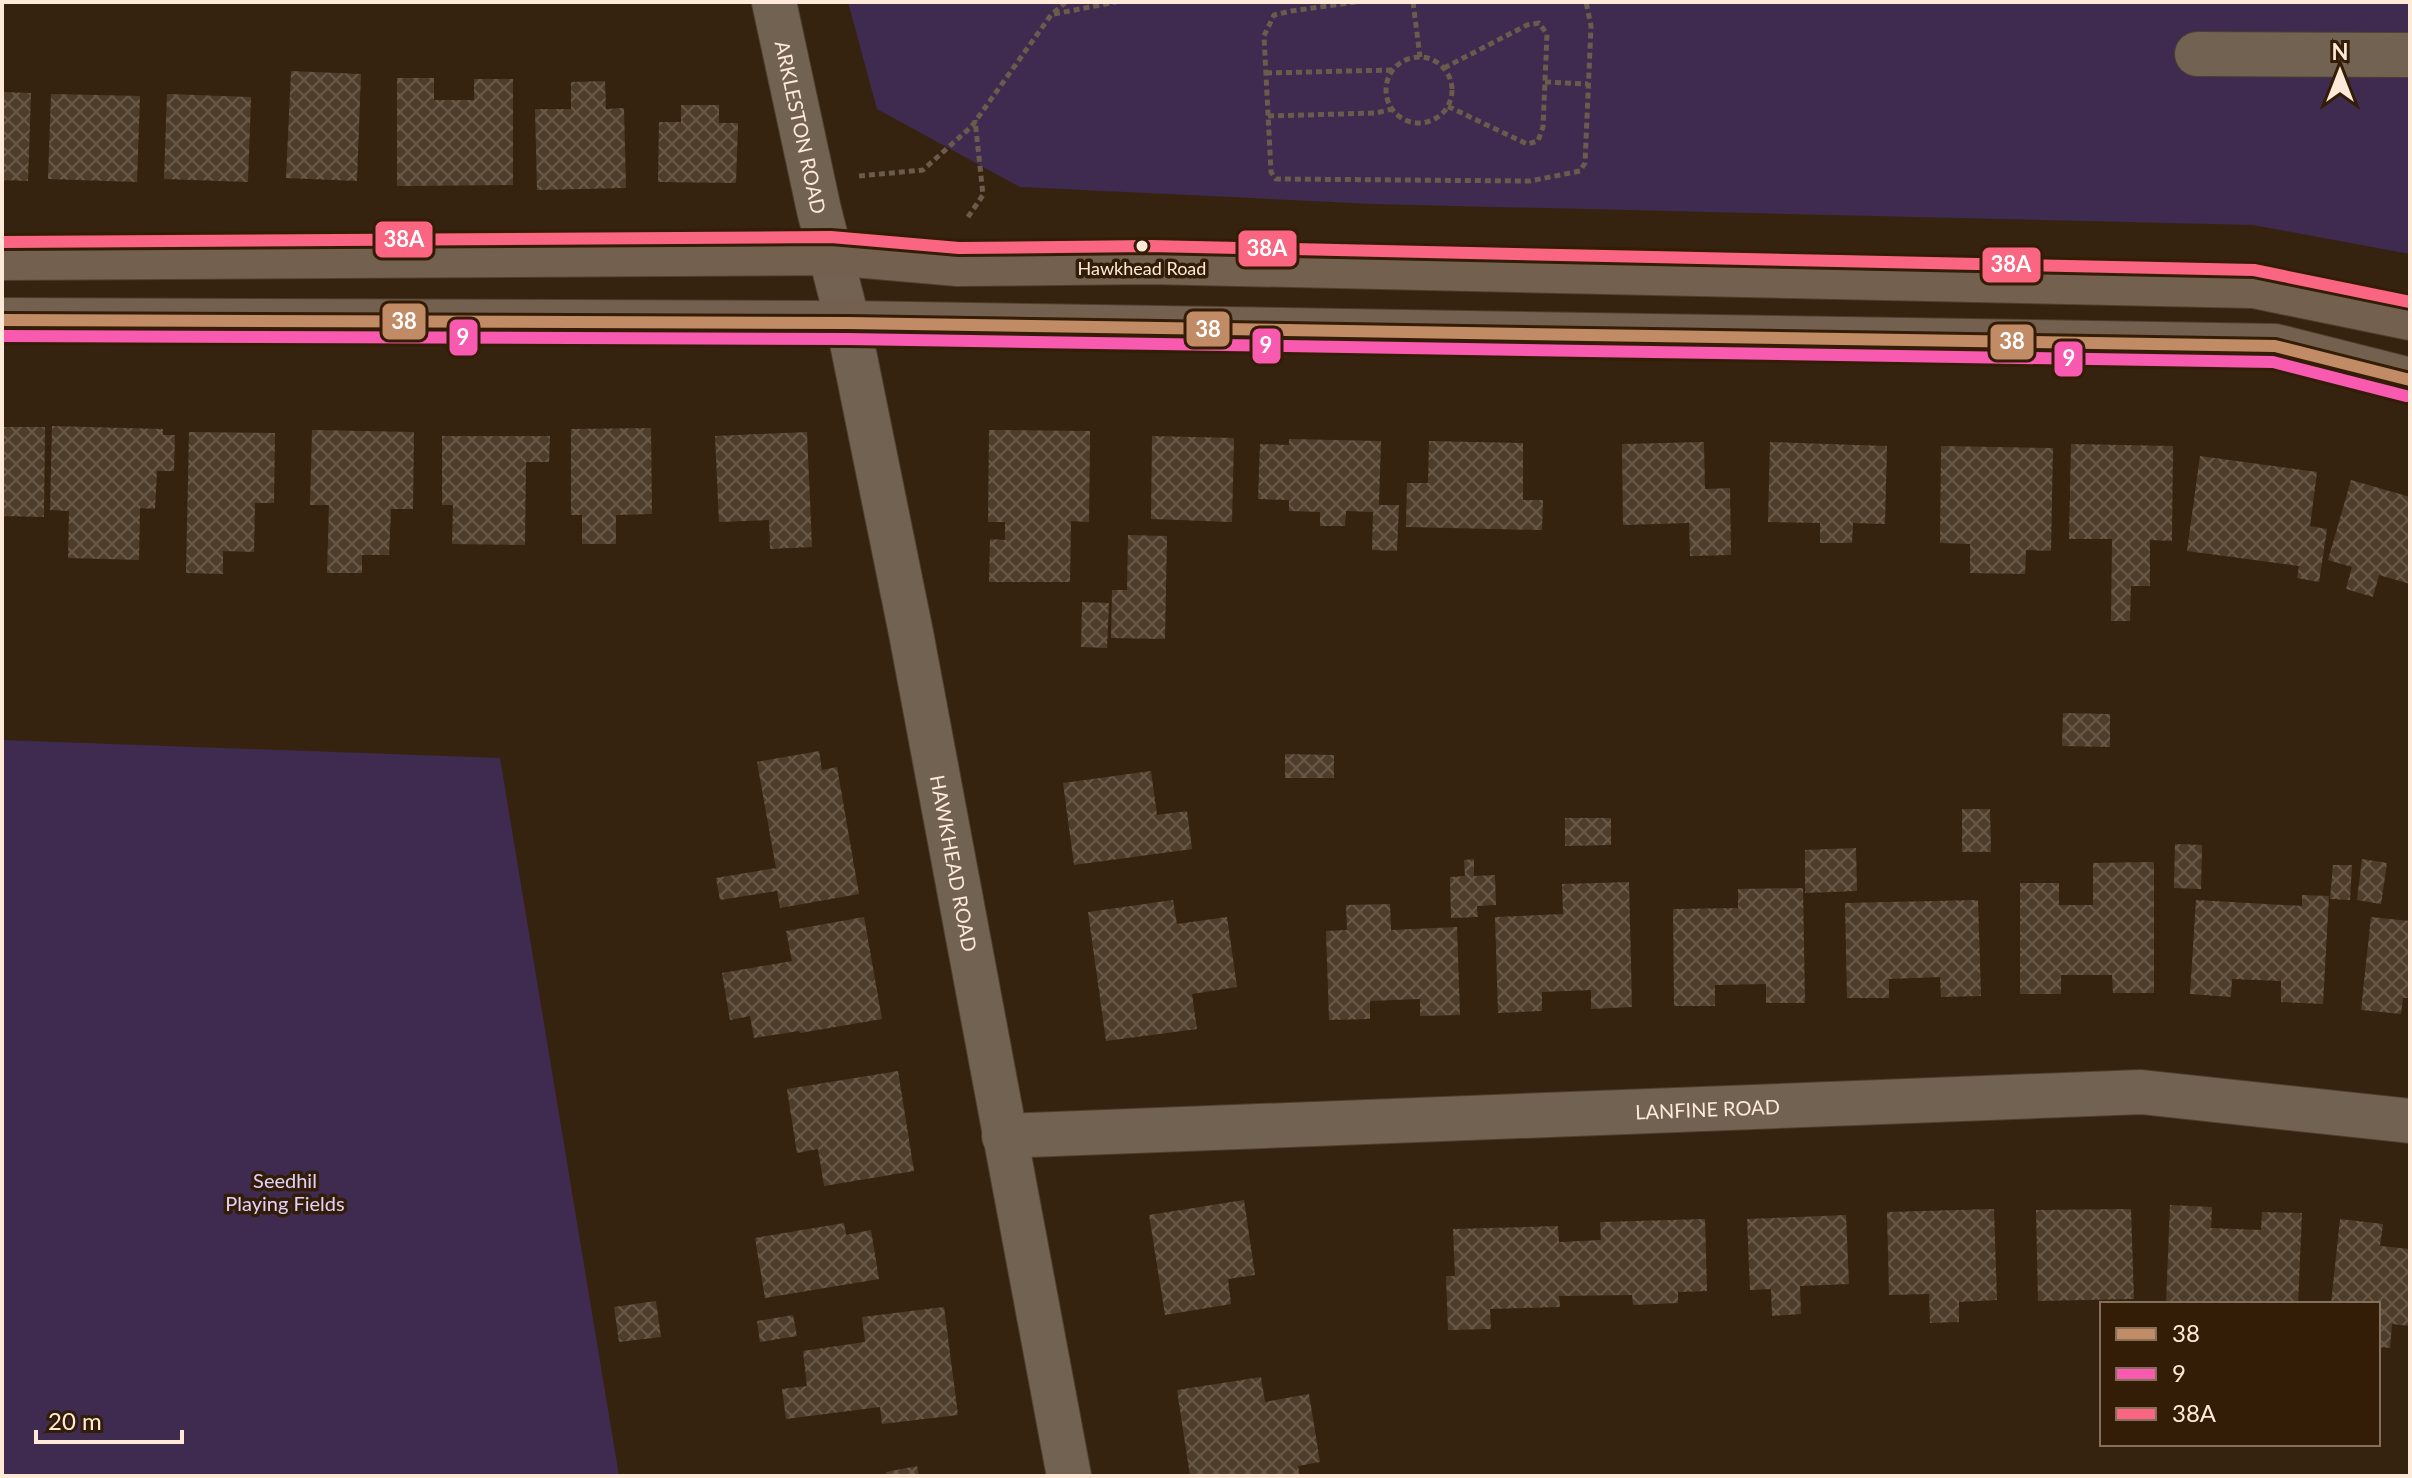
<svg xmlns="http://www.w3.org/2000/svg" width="2412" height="1478" font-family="Lato,sans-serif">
  <defs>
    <pattern id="building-cross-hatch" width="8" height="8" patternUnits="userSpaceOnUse" patternTransform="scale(2)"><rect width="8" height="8" fill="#4e3d2b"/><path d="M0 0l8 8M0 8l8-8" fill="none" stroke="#695949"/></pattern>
  </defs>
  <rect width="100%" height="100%" fill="#352310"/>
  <g fill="#3e2b4f">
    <polygon points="848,2 2410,2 2410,254 2253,225 1374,204 1020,187 877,109"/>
    <polygon points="2,740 500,758 619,1476 2,1476"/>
  </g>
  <g fill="url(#building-cross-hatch)">
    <polygon points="291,71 361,74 357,181 286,178"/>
    <polygon points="397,78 434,78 434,100 474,100 474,79 513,79 513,185 397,186"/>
    <polygon points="605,81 606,109 624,108 626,188 537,190 535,109 571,109 571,82"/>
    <polygon points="2,92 31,93 28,181 2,180"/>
    <polygon points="51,94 140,96 137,182 48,179"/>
    <polygon points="167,94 251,97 248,182 164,179"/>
    <polygon points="681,105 719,105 719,123 738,123 736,183 658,182 659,122 681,122"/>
    <polygon points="52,426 163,429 163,435 175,435 174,471 157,471 155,509 140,508 139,560 68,558 69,511 50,510"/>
    <polygon points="2,427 45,427 44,517 2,516"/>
    <polygon points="651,428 652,514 616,515 616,544 582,544 582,515 571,515 571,429"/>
    <polygon points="312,430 414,432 413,509 391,509 389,555 362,555 362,573 327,573 329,505 310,505"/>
    <polygon points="989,430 1090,431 1089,522 1071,521 1070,582 989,582 990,539 1005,540 1005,522 988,522"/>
    <polygon points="189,432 275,433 274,503 255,503 254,552 223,551 223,574 186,573"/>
    <polygon points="807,432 812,547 770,549 769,520 719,522 715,436"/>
    <polygon points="442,436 550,436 549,462 526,462 525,545 452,544 453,505 442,505"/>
    <polygon points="1152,436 1234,438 1232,522 1151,519"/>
    <polygon points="1289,439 1381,441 1379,505 1399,505 1397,551 1372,550 1373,512 1346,511 1345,526 1320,526 1320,512 1289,511 1289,500 1258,499 1260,444 1289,445"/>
    <polygon points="1429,441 1523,443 1523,500 1543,500 1542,530 1406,527 1407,483 1428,483"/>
    <polygon points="1704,442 1705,489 1730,488 1731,555 1690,556 1689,523 1623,525 1622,444"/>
    <polygon points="1770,442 1887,446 1885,524 1853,523 1852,543 1820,543 1820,523 1768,522"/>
    <polygon points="2071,444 2173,446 2172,541 2150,540 2150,586 2131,586 2130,621 2111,621 2112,539 2069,539"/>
    <polygon points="1941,446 2053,448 2051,551 2026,550 2025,574 1970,573 1970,544 1940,543"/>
    <polygon points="2200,456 2317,472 2310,526 2327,529 2319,582 2297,578 2299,566 2187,551"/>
    <polygon points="2351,480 2410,497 2410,584 2379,575 2373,597 2346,589 2352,567 2328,560"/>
    <polygon points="1128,535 1167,536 1165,639 1111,638 1112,590 1127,590"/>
    <polygon points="1082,602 1109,603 1107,648 1081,647"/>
    <polygon points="2063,713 2110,714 2110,747 2062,746"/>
    <polygon points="819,751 822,770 837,767 859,894 780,908 777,891 720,900 716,878 776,868 757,762"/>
    <polygon points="1285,754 1334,755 1334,778 1285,778"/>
    <polygon points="1151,771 1157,815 1187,811 1192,849 1074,865 1063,783"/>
    <polygon points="1962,809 1990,809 1991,852 1962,852"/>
    <polygon points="1565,818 1611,818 1611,845 1565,846"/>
    <polygon points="2175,844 2202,845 2201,889 2174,888"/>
    <polygon points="1856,848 1857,891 1805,893 1805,850"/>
    <polygon points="1474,859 1474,876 1495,875 1496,905 1477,906 1478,917 1451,918 1450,877 1465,876 1464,860"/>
    <polygon points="2362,859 2387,863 2381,904 2357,900"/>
    <polygon points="2154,862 2154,993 2113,993 2112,975 2061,975 2061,994 2020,994 2020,883 2059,883 2059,905 2093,905 2093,863"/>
    <polygon points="2333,865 2352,865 2350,900 2330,899"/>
    <polygon points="1629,882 1632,1007 1591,1009 1591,990 1542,992 1542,1011 1498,1013 1495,917 1563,914 1562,884"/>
    <polygon points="1803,888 1805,1003 1766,1003 1766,984 1715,985 1715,1006 1674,1006 1673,909 1738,908 1738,889"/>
    <polygon points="2302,895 2329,896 2323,1004 2281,1002 2281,981 2232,979 2231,997 2190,994 2196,900 2302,906"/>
    <polygon points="1173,900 1177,924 1227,917 1237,987 1192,994 1197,1029 1106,1041 1088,912"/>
    <polygon points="1978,900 1981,996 1941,997 1940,977 1889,979 1889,998 1847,998 1845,903"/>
    <polygon points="1390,904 1391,930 1457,927 1460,1015 1420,1016 1420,999 1370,1001 1370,1019 1329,1020 1326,931 1347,930 1346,905"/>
    <polygon points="864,917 882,1019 800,1033 799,1031 754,1038 750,1016 730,1020 722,973 792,961 786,931"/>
    <polygon points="2371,917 2410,921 2410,998 2403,998 2401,1014 2361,1010"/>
    <polygon points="898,1071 914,1171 824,1186 818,1149 797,1153 787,1089"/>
    <polygon points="1244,1200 1255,1275 1228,1279 1231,1304 1165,1315 1149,1215"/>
    <polygon points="2170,1205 2212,1207 2211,1228 2261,1230 2262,1212 2302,1213 2298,1304 2166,1304"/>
    <polygon points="1994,1209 1997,1300 1959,1302 1959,1322 1930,1323 1929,1294 1889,1295 1887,1212"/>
    <polygon points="2131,1209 2134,1299 2038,1301 2036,1210"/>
    <polygon points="1846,1215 1849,1284 1800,1286 1801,1314 1772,1316 1771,1289 1750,1290 1747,1219"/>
    <polygon points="1705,1219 1707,1291 1678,1292 1678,1303 1633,1305 1632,1295 1559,1296 1560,1307 1490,1309 1491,1329 1448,1330 1446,1276 1455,1276 1453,1229 1558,1226 1559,1242 1601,1240 1600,1222"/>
    <polygon points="2340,1219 2383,1224 2380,1246 2410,1249 2410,1326 2392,1324 2390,1348 2378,1347 2378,1304 2331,1304"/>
    <polygon points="844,1223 846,1235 871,1230 879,1279 765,1298 755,1238"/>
    <polygon points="656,1301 661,1337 619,1342 614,1307"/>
    <polygon points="944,1307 958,1415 882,1424 880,1407 786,1419 782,1389 807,1386 803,1351 865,1342 862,1317"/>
    <polygon points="793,1315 797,1336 760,1342 757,1321"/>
    <polygon points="1261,1377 1265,1402 1309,1394 1320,1462 1298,1466 1300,1476 1190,1476 1177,1390"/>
    <polygon points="917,1466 919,1476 887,1476 886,1472"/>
  </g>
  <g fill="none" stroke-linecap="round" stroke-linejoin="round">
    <defs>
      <g id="minor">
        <path id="s1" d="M774 2 819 210 848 323 911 633 1069 1476"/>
        <polyline points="2197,54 2410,55"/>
        <path id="s2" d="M1004 1136 2141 1092 2410 1121"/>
      </g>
      <g id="major">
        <polyline points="2,258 831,253 958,264 1150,262 2254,286 2410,318"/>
        <polyline points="2,320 848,323 2275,346 2410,380"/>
      </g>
    </defs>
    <use href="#minor" stroke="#4e3f2f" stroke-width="46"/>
    <use href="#major" stroke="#4e3f2f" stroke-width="46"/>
    <g stroke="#6b5b4c" stroke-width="5" stroke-dasharray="6 4" stroke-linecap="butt">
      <polyline points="1356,2 1291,11 1274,15 1264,36 1271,172 1276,179 1530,181 1580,171 1585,163 1591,26 1586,2"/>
      <polyline points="1413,2 1420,57"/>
      <polyline points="1054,14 1116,2"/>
      <circle cx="1419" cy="90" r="33"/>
      <polyline points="1444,68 1527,25 1539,23 1547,34 1543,127 1538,141 1527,144 1447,106"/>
      <polyline points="1266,73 1392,70"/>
      <polyline points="1545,82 1588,84"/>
      <polyline points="1268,116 1376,113 1392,109"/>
      <polyline points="859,176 923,170 972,126 1051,15 1066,2"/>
      <polyline points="968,217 983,195 975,120"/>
    </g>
    <use href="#minor" stroke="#726252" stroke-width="44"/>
    <use href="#major" stroke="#74604e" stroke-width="44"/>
    <defs>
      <polyline id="bus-1" points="2,320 848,323 2275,346 2410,380"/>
      <polyline id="bus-2" points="2,336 848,339 2273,362 2406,396"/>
      <polyline id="bus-3" points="2,242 831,237 959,248 1150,246 2254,270 2410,302"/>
    </defs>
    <use href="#bus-1" stroke="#341d06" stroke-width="18"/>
    <use href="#bus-2" stroke="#341d06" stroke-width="18"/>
    <use href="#bus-3" stroke="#341d06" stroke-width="18"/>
    <use href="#bus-1" stroke="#c18c65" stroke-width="12"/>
    <use href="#bus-2" stroke="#f75aaf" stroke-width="12"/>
    <use href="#bus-3" stroke="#fa6682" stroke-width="12"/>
  </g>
  <circle fill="#ffe9d8" stroke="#341d06" stroke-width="3" cx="1142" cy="246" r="7"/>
  <g text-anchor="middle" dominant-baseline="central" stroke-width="7" stroke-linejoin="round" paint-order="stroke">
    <g font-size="18" fill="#ffe9d8" stroke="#341d06">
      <text x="1142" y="268">Hawkhead Road</text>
    </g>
    <g font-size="20" fill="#ffe9d8" stroke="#341d06">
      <text stroke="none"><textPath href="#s1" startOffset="128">ARKLESTON ROAD</textPath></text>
      <text stroke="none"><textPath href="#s1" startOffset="880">HAWKHEAD ROAD</textPath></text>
      <text stroke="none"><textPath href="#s2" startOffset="704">LANFINE ROAD</textPath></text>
    </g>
    <g font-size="20" fill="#e1d1fc" stroke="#341d06">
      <text x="285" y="1180">Seedhil<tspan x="285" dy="23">Playing Fields</tspan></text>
    </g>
  </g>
  <g stroke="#341d06" stroke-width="3">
    <rect x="374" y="220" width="60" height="39" rx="8" fill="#fa6682"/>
    <rect x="1237" y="229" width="61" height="39" rx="8" fill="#fa6682"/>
    <rect x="1981" y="246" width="61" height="38" rx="8" fill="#fa6682"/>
    <rect x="381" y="302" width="46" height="39" rx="8" fill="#c18c65"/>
    <rect x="1185" y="310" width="46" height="38" rx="8" fill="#c18c65"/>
    <rect x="448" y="318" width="31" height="39" rx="8" fill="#f75aaf"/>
    <rect x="1989" y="323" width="46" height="38" rx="8" fill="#c18c65"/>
    <rect x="1251" y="327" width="31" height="38" rx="8" fill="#f75aaf"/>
    <rect x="2053" y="340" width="31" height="38" rx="8" fill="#f75aaf"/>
  </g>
  <g font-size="22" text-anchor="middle" font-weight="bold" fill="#fff">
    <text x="404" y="247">38A</text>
    <text x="1267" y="256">38A</text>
    <text x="2011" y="272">38A</text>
    <text x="404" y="329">38</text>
    <text x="1208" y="337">38</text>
    <text x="463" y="345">9</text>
    <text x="2012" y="349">38</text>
    <text x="1266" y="353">9</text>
    <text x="2069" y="366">9</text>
  </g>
  <rect width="2412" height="1478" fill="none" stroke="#ffe9d8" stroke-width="8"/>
  <rect x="2100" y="1302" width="280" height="144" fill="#341d06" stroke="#856f5a" stroke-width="2"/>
  <rect x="2116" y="1328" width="40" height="12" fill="#c18c65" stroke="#856f5a" stroke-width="2"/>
  <text x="2172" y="1342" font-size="24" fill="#ffe9d8">38</text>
  <rect x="2116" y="1368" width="40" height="12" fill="#f75aaf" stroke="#856f5a" stroke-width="2"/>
  <text x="2172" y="1382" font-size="24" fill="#ffe9d8">9</text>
  <rect x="2116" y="1408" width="40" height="12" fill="#fa6682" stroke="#856f5a" stroke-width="2"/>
  <text x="2172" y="1422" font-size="24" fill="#ffe9d8">38A</text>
  <g transform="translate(2340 72)" stroke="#341d06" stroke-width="6" paint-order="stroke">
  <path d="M0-6L14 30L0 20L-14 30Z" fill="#ffe9d8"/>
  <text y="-12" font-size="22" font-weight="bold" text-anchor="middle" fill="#ffe9d8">N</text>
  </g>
  <path d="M36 1430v12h146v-12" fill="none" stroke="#ffe9d8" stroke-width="4"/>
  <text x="48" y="1430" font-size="24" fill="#ffe9d8" stroke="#341d06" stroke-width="6" paint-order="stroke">20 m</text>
</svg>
